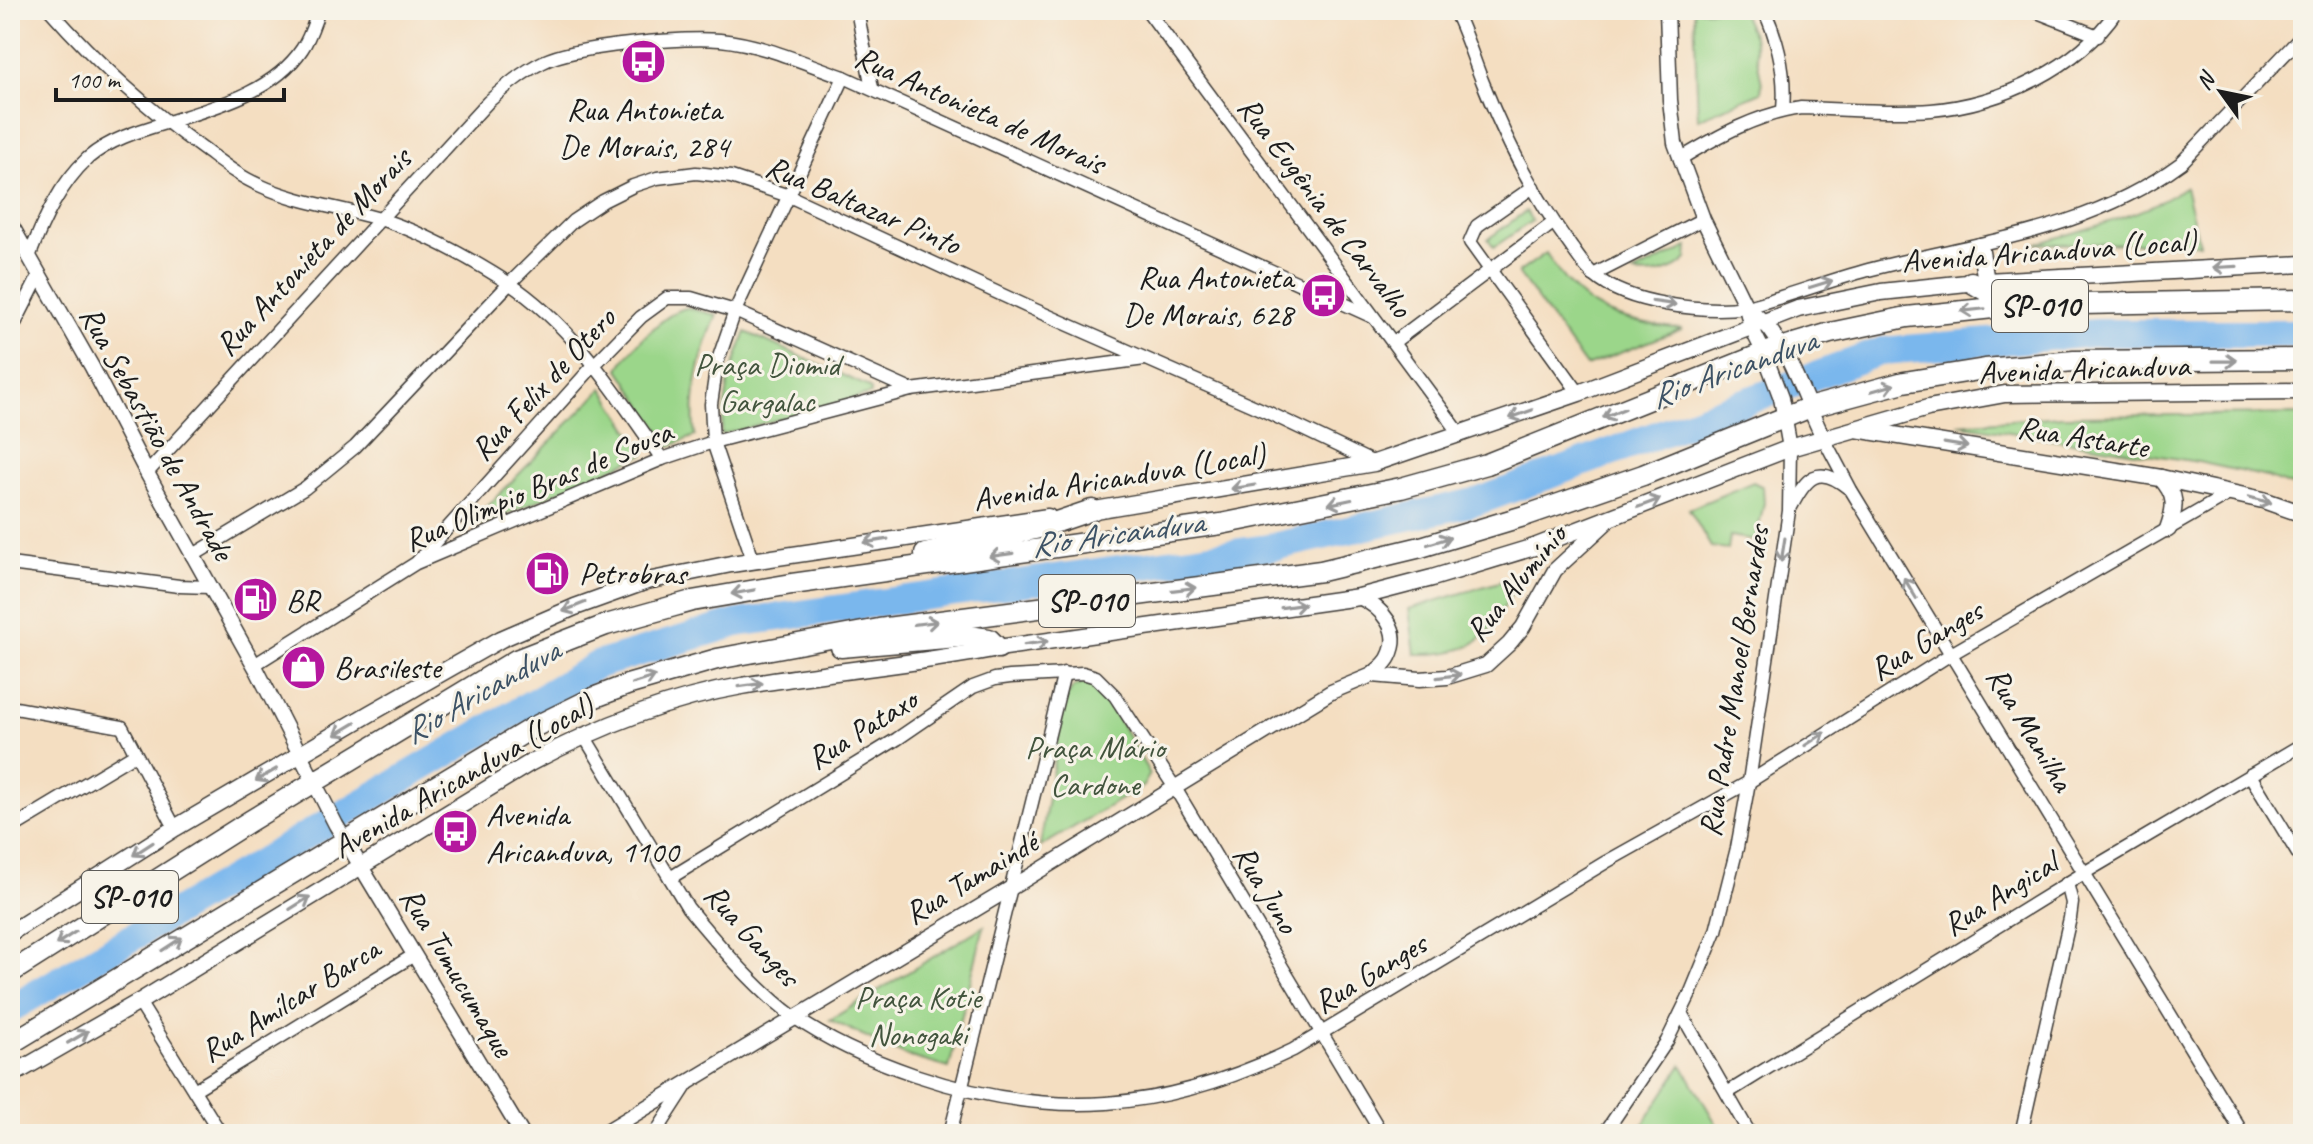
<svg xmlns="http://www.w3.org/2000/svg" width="2313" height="1144" font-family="Caveat,sans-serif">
  <rect width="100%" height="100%" fill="#f7f3e8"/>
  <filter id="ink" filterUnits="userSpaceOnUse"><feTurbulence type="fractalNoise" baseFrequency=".0125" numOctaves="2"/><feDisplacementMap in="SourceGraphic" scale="16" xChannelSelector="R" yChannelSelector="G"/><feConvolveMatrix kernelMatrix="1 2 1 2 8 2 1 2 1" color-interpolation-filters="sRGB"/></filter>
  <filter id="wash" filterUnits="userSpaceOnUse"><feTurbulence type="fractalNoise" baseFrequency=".006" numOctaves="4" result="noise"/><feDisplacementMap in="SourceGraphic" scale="32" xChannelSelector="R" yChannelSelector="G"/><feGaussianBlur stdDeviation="1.8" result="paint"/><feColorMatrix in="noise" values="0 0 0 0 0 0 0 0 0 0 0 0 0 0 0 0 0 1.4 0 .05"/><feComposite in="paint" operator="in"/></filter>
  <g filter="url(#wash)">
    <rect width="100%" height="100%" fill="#f4dec1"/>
    <g fill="#9bd68a" stroke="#5c7953" stroke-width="2">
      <polygon points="1694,10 1741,10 1753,37 1762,84 1761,92 1698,119"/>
      <path d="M2185 187 2199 243 2036 244C2083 229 2145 216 2185 187Z"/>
      <polygon points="1526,211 1532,221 1494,247 1488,239"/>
      <path d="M1688 247 1687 259C1675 272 1650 278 1633 273Z"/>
      <path d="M1546 253C1581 313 1617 321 1682 329L1586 366 1518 273Z"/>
      <path d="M687 308 717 315C701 351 689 397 695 436L670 446 619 369C628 351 666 311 687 308Z"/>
      <polygon points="746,332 867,386 871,390 871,394 721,435 729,378"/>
      <polygon points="603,388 645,454 482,525 479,520 481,513"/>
      <polygon points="2303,414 2303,490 2263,476 2198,462 1958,424 2061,416"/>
      <polygon points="1753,482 1763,487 1764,503 1756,540 1730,536 1728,549 1711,547 1689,509"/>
      <path d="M1522 575C1490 629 1488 656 1415 654L1409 609Z"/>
      <polygon points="1085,683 1097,687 1102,692 1150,774 1143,786 1040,847 1064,702 1073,687"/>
      <polygon points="984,926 949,1068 907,1056 830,1020"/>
      <polygon points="1682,1065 1721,1132 1637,1134"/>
    </g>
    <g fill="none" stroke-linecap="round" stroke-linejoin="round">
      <polyline stroke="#7ab7ed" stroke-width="28" points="10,1009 597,665 737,623 1268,548 1479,501 1882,351 2096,333 2303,333"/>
    </g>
  </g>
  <g filter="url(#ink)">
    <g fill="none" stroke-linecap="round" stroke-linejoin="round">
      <defs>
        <g id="minor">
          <path d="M50 10C96 62 146 108 203 149 221 162 238 176 259 185 296 202 337 207 376 218 419 230 469 258 507 282 574 326 617 395 662 459"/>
          <polyline points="857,10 872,88"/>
          <polyline points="1147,10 1461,435"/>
          <path d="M1454 10C1466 33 1473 59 1483 83 1506 141 1535 198 1572 248 1579 258 1586 269 1595 276 1627 304 1704 313 1746 307 1757 305 1770 300 1781 297 1810 288 1839 278 1868 270 1977 241 2086 233 2181 163L2303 35"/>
          <path d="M1764 10C1779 42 1786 75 1783 110"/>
          <polyline points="2032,10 2098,36"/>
          <path d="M1680 159C1718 136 1757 114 1801 108 1844 109 1888 113 1931 110 2001 104 2078 68 2117 10"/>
          <polyline points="1533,187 1477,226 1470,242 1579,393"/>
          <path d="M29 257C43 221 59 185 88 158 109 140 138 131 165 123 212 108 273 93 302 49 310 38 314 23 319 10"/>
          <polyline points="1593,275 1703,219"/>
          <polyline points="10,333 39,276"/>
          <polyline points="1394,342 1553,223"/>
          <polyline points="1823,437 1851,490 2243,1134"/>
          <path d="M147 473 488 102C505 87 522 72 543 62 575 46 682 37 720 40 762 44 804 63 844 77L1373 317"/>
          <path d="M1791 507C1806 478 1818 463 1848 488"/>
          <polyline points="192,556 305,488 355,447 509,284 573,221 603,201 633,186 657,178 696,173 731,177 789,196 1026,306 1267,412 1374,463"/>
          <polyline points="753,560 713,442 711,404 717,363 735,311 844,77"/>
          <polyline points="418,561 595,364 641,317 667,298 691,298 735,311 911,390"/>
          <polyline points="10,564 179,586 209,587"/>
          <polyline points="254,665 416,563 662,459 713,442 911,390 1145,359"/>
          <polyline points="10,707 122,727 175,828"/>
          <path d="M583 734 688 908C715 941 760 993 794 1017 830 1042 874 1061 915 1075 1051 1121 1164 1112 1293 1050L1606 862 1749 782 1951 654 2232 492"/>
          <polyline points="2250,775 2303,862"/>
          <polyline points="10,829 135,754"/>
          <polyline points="670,878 897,739 973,687 995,679 1010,677 1083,673 1096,677 1115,696 1175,788 1382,1134"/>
          <polyline points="139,1002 221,1134"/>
          <polyline points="1681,1013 1750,1134"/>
          <polyline points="194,1090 414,955"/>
          <polyline points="1727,1093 2084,873 2303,744"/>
          <polyline points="655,1134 688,1083"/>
          <polyline points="950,1134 1064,673"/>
          <polyline points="1604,1134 1667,1041 1691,992 1716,931 1737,848 1749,782 1789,511 1790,448"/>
          <polyline points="2021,1134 2070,918 2072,903 2067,883"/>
        </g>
        <g id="tertiary">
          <polyline points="1667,10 1670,100 1675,143 1703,219 1746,307 1751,327 1764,353 1781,398 1790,448"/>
          <polyline points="10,223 92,367 147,473 257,670 336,825 522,1134"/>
          <path d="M1756 315C1788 341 1804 401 1823 437"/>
          <path d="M1359 597C1381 607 1403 630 1389 657 1386 664 1377 670 1372 675"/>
          <polyline points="602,1134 1011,888 1331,692 1372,675 1420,679 1447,677 1486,665 1509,644 1523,627 1555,570 1607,522"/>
        </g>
        <g id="secondary">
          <polyline points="1980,246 1986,281"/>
          <polyline points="1856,429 2161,478 2263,500 2303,514"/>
          <path d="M2161 478C2177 495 2176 507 2168 529"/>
          <polyline points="1083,512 1374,463 1579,393 1798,309 1881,292 1986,281 2303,264"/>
          <polyline points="10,933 175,828 369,714 501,639 575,607 647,581 731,564 1048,517"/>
          <path d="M10 1076 139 1002 530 763C597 727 667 699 742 686 827 671 913 665 998 648L1359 597 1432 578 1534 547 1790 448 1928 408 2005 394 2303 391"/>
        </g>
        <g id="trunk">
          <polyline points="1971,282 1990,293 2060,292"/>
          <polyline points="925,554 1039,528 1092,510"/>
          <polyline points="841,647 969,636 989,639 998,648"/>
          <polyline points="10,973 250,821 516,660 606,625 692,601 792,584 1221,524 1401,488 1487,464 1764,353 1830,333 1907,317 1993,308 2081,304 2303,300"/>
          <polyline points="10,1044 532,728 593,698 627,685 717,659 879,629 1321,571 1421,547 1524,516 1643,475 1808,408 1904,382 1985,369 2074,361 2303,359"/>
        </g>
      </defs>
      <use href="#minor" stroke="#3c3935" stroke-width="15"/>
      <use href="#tertiary" stroke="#3c3935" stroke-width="17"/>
      <use href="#secondary" stroke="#3c3935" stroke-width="19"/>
      <use href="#trunk" stroke="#3c3935" stroke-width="23"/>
      <use href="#minor" stroke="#fff" stroke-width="12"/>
      <use href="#tertiary" stroke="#fff" stroke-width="14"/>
      <use href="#secondary" stroke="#fff" stroke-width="16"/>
      <use href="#trunk" stroke="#fff" stroke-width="20"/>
    </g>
    <defs><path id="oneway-shaft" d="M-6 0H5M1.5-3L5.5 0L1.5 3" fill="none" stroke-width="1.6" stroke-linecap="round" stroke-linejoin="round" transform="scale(2)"/></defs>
    <g stroke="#999">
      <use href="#oneway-shaft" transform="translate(2225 267) rotate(177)"/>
      <use href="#oneway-shaft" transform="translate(1821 284) rotate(-17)"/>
      <use href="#oneway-shaft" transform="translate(1664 303) rotate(8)"/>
      <use href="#oneway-shaft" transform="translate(1973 310) rotate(174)"/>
      <use href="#oneway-shaft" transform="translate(2225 361) rotate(-1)"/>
      <use href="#oneway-shaft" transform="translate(1883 388) rotate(-16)"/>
      <use href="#oneway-shaft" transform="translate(1614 413) rotate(158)"/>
      <use href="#oneway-shaft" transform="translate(1521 414) rotate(160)"/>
      <use href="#oneway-shaft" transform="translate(1956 445) rotate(9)"/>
      <use href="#oneway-shaft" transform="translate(1243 487) rotate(171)"/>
      <use href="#oneway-shaft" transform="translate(2260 500) rotate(15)"/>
      <use href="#oneway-shaft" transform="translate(1340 502) rotate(168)"/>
      <use href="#oneway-shaft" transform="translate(1649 503) rotate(-21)"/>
      <use href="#oneway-shaft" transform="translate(876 541) rotate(171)"/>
      <use href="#oneway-shaft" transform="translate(1439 541) rotate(-17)"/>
      <use href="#oneway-shaft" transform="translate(1783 550) rotate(99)"/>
      <use href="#oneway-shaft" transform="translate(1001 555) rotate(172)"/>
      <use href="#oneway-shaft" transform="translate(1910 588) rotate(-121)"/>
      <use href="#oneway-shaft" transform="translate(1184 589) rotate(-7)"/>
      <use href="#oneway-shaft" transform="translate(743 592) rotate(170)"/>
      <use href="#oneway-shaft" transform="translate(1293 606) rotate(-8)"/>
      <use href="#oneway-shaft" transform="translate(574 607) rotate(158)"/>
      <use href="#oneway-shaft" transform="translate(926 623) rotate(-7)"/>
      <use href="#oneway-shaft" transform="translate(1036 643) rotate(-8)"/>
      <use href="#oneway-shaft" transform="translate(1449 676) rotate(-8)"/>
      <use href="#oneway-shaft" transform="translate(644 680) rotate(-18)"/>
      <use href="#oneway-shaft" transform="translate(751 685) rotate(-8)"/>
      <use href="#oneway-shaft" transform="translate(345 729) rotate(149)"/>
      <use href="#oneway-shaft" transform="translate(1815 739) rotate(-33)"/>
      <use href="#oneway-shaft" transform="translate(266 775) rotate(150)"/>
      <use href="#oneway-shaft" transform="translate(143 849) rotate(147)"/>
      <use href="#oneway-shaft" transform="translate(300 903) rotate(-32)"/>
      <use href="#oneway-shaft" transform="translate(66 938) rotate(147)"/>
      <use href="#oneway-shaft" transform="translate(172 944) rotate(-33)"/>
      <use href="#oneway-shaft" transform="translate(78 1037) rotate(-30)"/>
    </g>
  </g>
  <defs>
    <symbol id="bus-disc" viewBox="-11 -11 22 22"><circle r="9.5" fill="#b5179e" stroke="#f7f3e8"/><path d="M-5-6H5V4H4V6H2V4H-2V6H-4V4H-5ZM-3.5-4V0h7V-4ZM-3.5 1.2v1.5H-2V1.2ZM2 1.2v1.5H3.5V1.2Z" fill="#fff"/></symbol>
    <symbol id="fuel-disc" viewBox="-11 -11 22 22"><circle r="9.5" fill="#b5179e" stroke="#f7f3e8"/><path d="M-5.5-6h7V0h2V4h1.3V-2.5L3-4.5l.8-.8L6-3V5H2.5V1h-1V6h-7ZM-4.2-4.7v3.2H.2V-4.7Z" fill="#fff"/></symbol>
    <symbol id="shop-disc" viewBox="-11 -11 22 22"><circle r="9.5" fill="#b5179e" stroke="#f7f3e8"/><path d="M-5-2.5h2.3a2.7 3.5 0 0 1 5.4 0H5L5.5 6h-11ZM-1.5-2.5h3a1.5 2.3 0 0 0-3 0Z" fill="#fff"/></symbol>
  </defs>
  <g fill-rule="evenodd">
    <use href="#bus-disc" x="618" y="36" width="51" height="51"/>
    <use href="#bus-disc" x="1298" y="270" width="51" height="51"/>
    <use href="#fuel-disc" x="522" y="548" width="51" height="51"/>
    <use href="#fuel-disc" x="230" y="574" width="51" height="51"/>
    <use href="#shop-disc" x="278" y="642" width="51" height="51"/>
    <use href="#bus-disc" x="430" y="806" width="51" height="51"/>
  </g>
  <g text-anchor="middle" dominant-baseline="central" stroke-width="6" stroke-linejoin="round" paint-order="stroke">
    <g fill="#f7f3e8" stroke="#5e5c59" stroke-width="2">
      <rect x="1992" y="280" width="96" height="52" rx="6"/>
      <rect x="1039" y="575" width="96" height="52" rx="6"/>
      <rect x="82" y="871" width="96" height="52" rx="6"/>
    </g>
    <g font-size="30" font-weight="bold" fill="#1c1c1c">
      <text x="2040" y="306">SP-010</text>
      <text x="1087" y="601">SP-010</text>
      <text x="130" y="897">SP-010</text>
    </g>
    <g font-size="32" fill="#1c1c1c" stroke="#f7f3e8" text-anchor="start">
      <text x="644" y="109" text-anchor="middle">Rua Antonieta<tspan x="644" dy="37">De Morais, 284</tspan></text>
      <text x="1293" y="277" text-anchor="end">Rua Antonieta<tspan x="1293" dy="37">De Morais, 628</tspan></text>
      <text x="579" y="573">Petrobras</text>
      <text x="286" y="600">BR</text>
      <text x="334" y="667">Brasileste</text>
      <text x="486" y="814">Avenida<tspan x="486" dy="37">Aricanduva, 1100</tspan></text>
    </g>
    <g font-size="32" fill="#1c1c1c" stroke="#f7f3e8">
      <text transform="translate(980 110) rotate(24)">Rua Antonieta de Morais</text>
      <text transform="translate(863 205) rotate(23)">Rua Baltazar Pinto</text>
      <text transform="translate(1325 207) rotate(53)">Rua Eugênia de Carvalho</text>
      <text transform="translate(2049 251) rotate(-4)">Avenida Aricanduva (Local)</text>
      <text transform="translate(313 252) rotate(-47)">Rua Antonieta de Morais</text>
      <text transform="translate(2084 369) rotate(-2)">Avenida Aricanduva</text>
      <text transform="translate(543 384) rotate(-47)">Rua Felix de Otero</text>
      <text transform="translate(157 433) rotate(61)">Rua Sebastião de Andrade</text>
      <text transform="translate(2083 437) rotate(9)">Rua Astarte</text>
      <text transform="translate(1119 477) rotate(-9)">Avenida Aricanduva (Local)</text>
      <text transform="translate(538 486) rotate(-23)">Rua Olimpio Bras de Sousa</text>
      <text transform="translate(1516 583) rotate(-51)">Rua Alumínio</text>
      <text transform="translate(1926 640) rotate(-31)">Rua Ganges</text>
      <text transform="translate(1734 681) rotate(-81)">Rua Padre Manoel Bernardes</text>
      <text transform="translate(862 729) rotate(-32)">Rua Pataxo</text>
      <text transform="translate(2030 729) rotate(59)">Rua Manilha</text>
      <text transform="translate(463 776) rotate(-30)">Avenida Aricanduva (Local)</text>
      <text transform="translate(971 878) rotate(-31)">Rua Tamaindé</text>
      <text transform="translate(1266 889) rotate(59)">Rua Juno</text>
      <text transform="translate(2000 894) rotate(-32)">Rua Angical</text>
      <text transform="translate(752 935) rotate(48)">Rua Ganges</text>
      <text transform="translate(457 972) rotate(59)">Rua Tumucumaque</text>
      <text transform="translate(1370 973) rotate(-31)">Rua Ganges</text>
      <text transform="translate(290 1000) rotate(-32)">Rua Amílcar Barca</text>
    </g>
    <g font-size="32" fill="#42543d" stroke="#f7f3e8">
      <text x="767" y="364">Praça Diomid<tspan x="767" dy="37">Gargalac</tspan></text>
      <text x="1095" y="747">Praça Mário<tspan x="1095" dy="37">Cardone</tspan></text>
      <text x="918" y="997">Praça Kotie<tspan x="918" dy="37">Nonogaki</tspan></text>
    </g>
    <g font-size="34" font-style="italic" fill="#3d5265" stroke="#f7f3e8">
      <text transform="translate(1733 368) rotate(-20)">Rio Aricanduva</text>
      <text transform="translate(1117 533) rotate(-8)">Rio Aricanduva</text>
      <text transform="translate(481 691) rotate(-30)">Rio Aricanduva</text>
    </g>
  </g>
  <rect width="2313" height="1144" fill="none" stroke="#f7f3e8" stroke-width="40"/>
  <g transform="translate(2221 92) rotate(303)" stroke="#f7f3e8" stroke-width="6" paint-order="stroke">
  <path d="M0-6L14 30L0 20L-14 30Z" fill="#1c1c1c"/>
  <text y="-12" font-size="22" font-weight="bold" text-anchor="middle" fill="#1c1c1c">N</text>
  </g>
  <path d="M56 88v12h228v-12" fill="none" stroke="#1c1c1c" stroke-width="4"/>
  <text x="68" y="88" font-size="24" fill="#1c1c1c" stroke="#f7f3e8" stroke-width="6" paint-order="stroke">100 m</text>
</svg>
